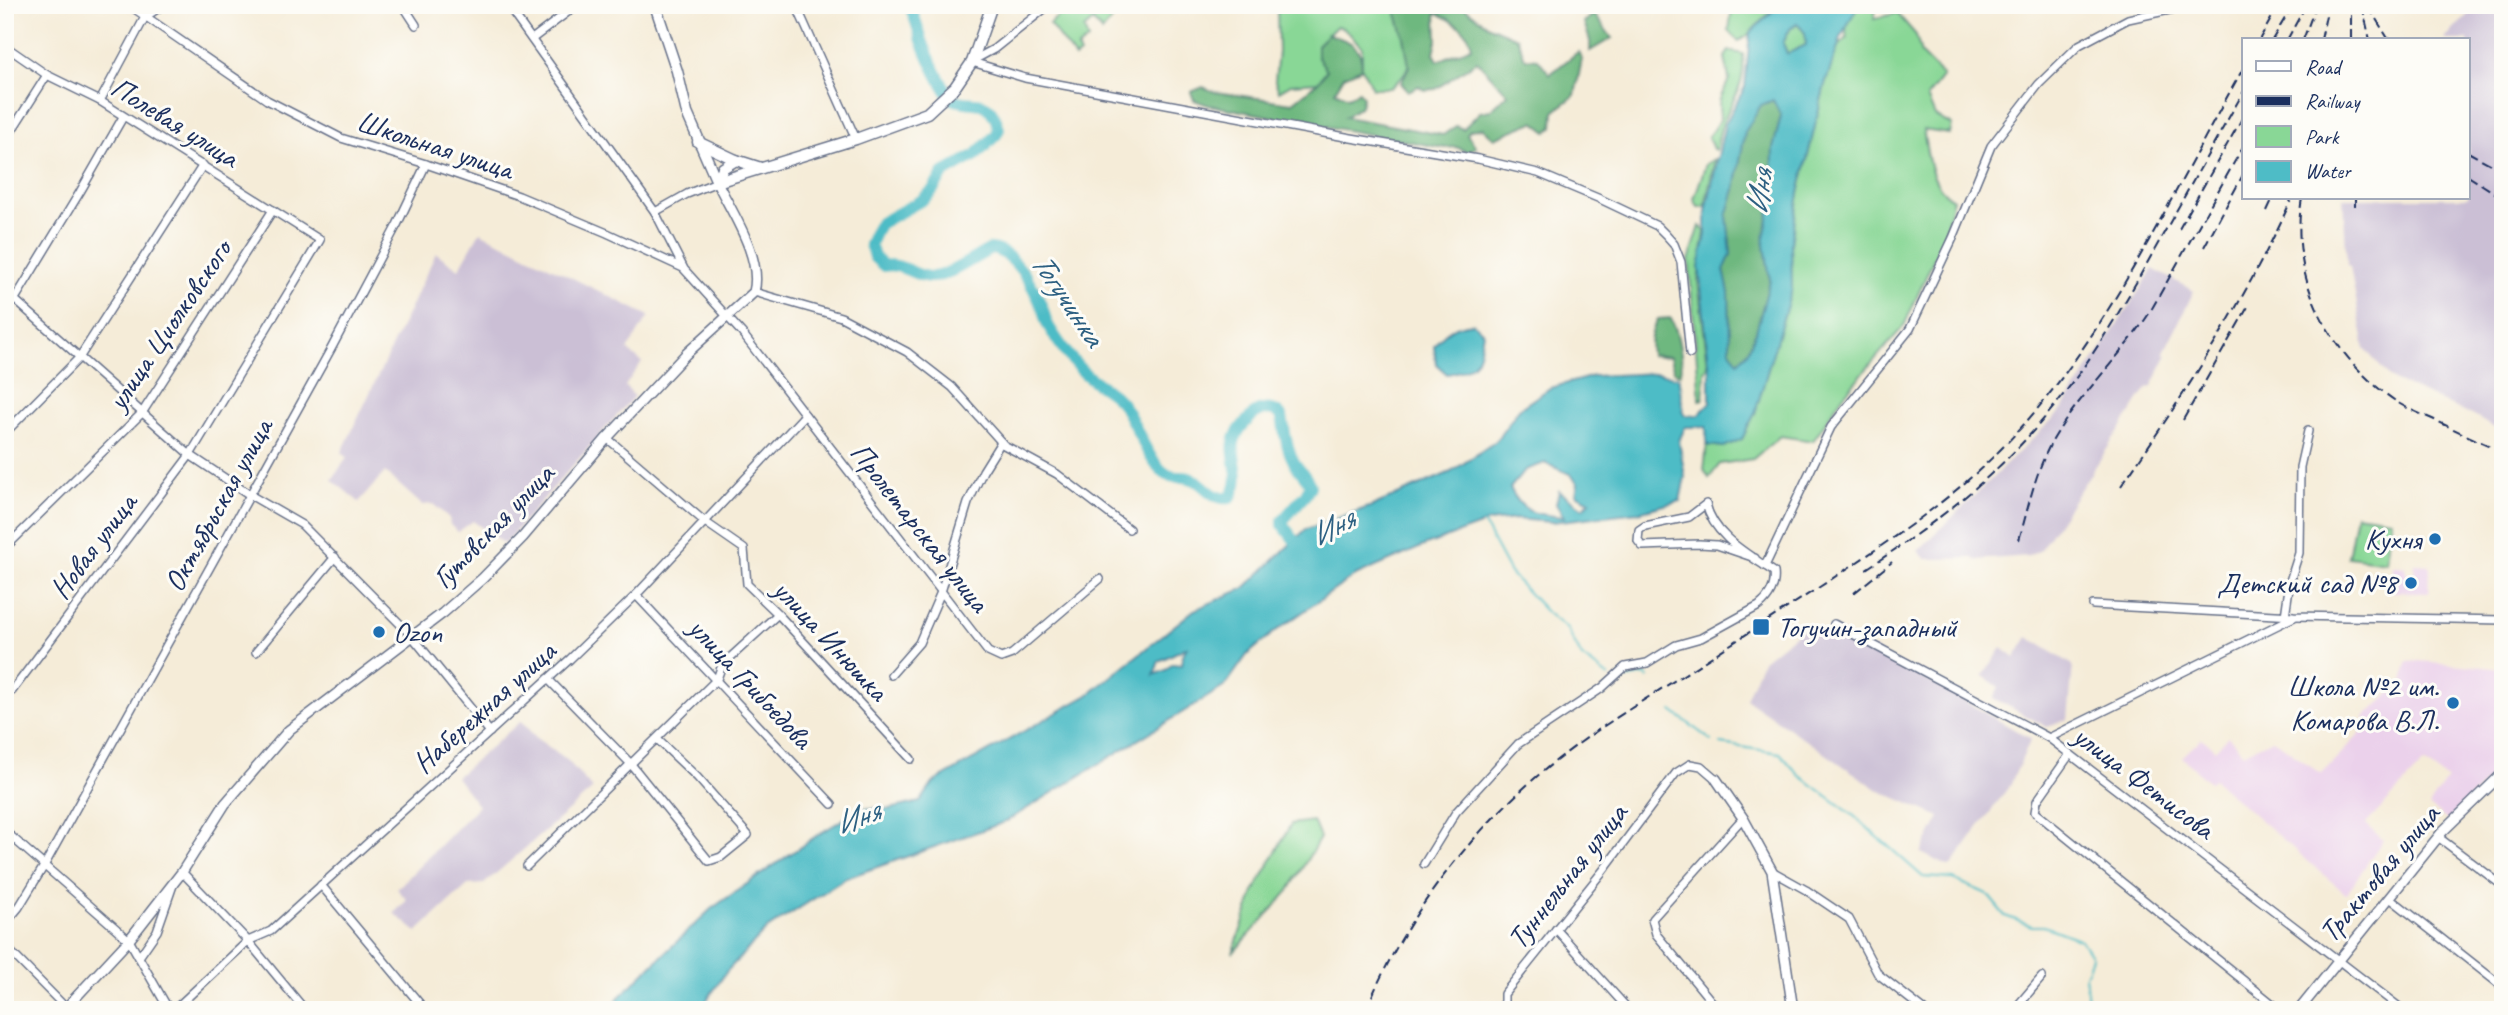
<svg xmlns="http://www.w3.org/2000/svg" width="2508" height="1015" font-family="Caveat,sans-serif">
  <rect width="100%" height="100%" fill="#fdfcf7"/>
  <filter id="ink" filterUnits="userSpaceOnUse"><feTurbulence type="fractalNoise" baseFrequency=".0143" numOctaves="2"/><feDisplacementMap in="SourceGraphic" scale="14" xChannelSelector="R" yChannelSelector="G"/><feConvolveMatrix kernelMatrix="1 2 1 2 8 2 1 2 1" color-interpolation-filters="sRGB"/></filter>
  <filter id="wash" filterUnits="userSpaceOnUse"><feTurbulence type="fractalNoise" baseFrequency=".00686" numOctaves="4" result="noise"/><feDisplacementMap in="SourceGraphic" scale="28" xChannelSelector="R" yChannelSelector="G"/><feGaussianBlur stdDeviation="1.57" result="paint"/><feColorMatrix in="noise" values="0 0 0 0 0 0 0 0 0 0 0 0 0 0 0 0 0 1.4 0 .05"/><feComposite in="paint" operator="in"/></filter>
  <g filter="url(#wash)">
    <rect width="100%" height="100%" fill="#f5ecd8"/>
    <g fill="#ebd1eb">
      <polygon points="2415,564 2430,565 2429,593 2393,592 2393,565 2406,566 2406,573 2414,574"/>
      <polygon points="2420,661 2503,669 2503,765 2447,820 2429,806 2447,779 2424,763 2366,824 2383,840 2346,894 2213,779 2209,782 2182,757 2202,738 2215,750 2228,736 2243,753 2273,739 2321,774 2366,728 2364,717 2403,683 2407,662"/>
    </g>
    <g fill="#cbbfd5">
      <polygon points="2477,5 2503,5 2503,433 2474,416 2391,379 2365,349 2350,266 2347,265 2343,198 2468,198 2468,40 2444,40"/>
      <polygon points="480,232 649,316 627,350 642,362 625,386 634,396 504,544 473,521 458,532 450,525 449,518 433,504 422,505 385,472 359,502 332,480 347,457 342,452 436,253 459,269"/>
      <polygon points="2153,269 2194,291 2164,352 2167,356 2151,388 2148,387 2040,550 2029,556 1976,560 1972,558 1926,559 1918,551 2062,410"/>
      <polygon points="1802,629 1843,632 2031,739 2010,785 1950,867 1921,853 1940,817 1880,791 1746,699 1762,661"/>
      <polygon points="2028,637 2073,665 2068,719 2047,727 1993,698 1999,687 1983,676 2002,648 2015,658"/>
      <polygon points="521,721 536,738 566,759 593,789 484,884 468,885 417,932 394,913 407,900 397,889 478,806 456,777"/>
    </g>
    <g fill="#89d796" stroke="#52837a" stroke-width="2">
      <polygon points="1071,5 1102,5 1114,17 1102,32 1093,21 1084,29 1088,40 1077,49 1080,54 1075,58 1049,24"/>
      <path d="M1277 5H1394C1399 20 1411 52 1408 66 1406 75 1396 83 1390 88H1372L1362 68V47L1345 29 1337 26 1317 45V56L1327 69 1318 82 1291 84 1279 91 1275 81 1278 51Z"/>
      <polygon points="1753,5 1777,5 1746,37 1738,41 1729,30 1732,8"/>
      <path d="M1858 5H1877L1874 19 1897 13 1916 35 1921 54 1943 76 1927 97 1935 116 1952 125 1950 134 1923 130C1928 155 1929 186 1953 199L1944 236 1904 326 1842 397 1813 441 1780 436 1753 459 1720 464 1709 478 1704 470 1707 445 1724 447 1742 439 1755 413 1792 288 1791 243 1799 193 1825 84 1838 46 1847 38 1846 27Z"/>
      <polygon points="1797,23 1805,33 1806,45 1787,54 1783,43 1790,29"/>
      <path d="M1729 51 1743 54C1746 90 1731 98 1721 128 1719 135 1718 143 1716 150L1713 149 1708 137 1720 119C1717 95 1722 98 1729 79L1725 57Z"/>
      <polygon points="1715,159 1705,207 1698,207 1694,199 1706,164"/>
      <polygon points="1700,226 1705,231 1698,281 1708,365 1705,372 1703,399 1700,400 1689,260"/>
      <polygon points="2356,514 2391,519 2386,562 2348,557"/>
      <polygon points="1313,821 1320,838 1288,892 1233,953 1254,892 1291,824"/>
    </g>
    <g fill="#6eb87f" stroke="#44746e" stroke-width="2" fill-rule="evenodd">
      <path d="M1394 5H1461L1489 26 1517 38 1525 58 1538 59 1550 74 1578 52 1582 59 1575 95 1554 112 1553 127 1547 132 1534 122 1494 138 1483 128 1470 130 1467 134 1476 147 1467 152 1456 147 1444 148 1208 105 1194 100 1191 92 1203 87 1215 92 1292 103 1318 82 1327 70 1317 56V45L1328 34C1349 41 1362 44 1362 68L1344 76 1335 91 1348 97 1359 91 1363 97 1361 106 1345 117 1443 135 1456 126 1463 129 1480 112 1490 110 1508 94 1477 61 1436 89 1424 90 1419 86 1408 91 1401 83 1409 66 1404 37ZM1436 12C1452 21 1469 28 1472 47L1438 61 1434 53 1437 40Z"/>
      <polygon points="1594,14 1612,38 1590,51 1590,41 1584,22"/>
      <polygon points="1773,100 1781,116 1773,149 1772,200 1764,238 1770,280 1756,332 1747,353 1738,363 1730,350 1729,293 1724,270 1731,254 1727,216 1735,189 1745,132 1761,105"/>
      <path d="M1671 318C1677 329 1685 363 1680 374L1674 371 1670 357 1651 355C1649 340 1651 332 1658 319Z"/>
    </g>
    <g fill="#4ebcc6" stroke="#347692" stroke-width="2" fill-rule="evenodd">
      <path d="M1779 5H1858L1841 38 1825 84 1799 193 1791 243 1792 288 1755 413 1742 439 1724 447 1707 445 1706 427H1685L1679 441 1685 477 1680 501 1638 512 1552 522 1515 519 1488 522 1426 545 1353 577 1273 633 1247 655 1225 686 1005 822 846 878 767 929 727 971 700 1010H613L618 998 711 909 819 834 862 808 890 809 920 802 934 782 1088 695 1194 610 1245 588 1306 529 1372 506 1451 472 1496 441 1519 409 1550 388 1594 376 1657 373 1679 377 1684 415H1699L1710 402V374L1699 267 1706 235V211L1725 124 1745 87 1750 33ZM1797 23 1805 33 1806 45 1787 54 1783 43 1790 29ZM1773 100 1781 116 1773 149 1772 200 1764 238 1770 280 1756 332 1747 353 1738 362 1730 350 1729 293 1724 270 1731 254 1727 216 1735 189 1745 132 1761 105ZM1545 463 1570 474 1578 483 1576 494 1590 501 1583 508 1559 491 1556 504 1564 517C1536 514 1524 516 1510 488L1525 470ZM1187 647 1183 654 1182 665 1172 664 1166 670 1154 675 1159 661Z"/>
      <path d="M1473 323 1483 332C1478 362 1478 368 1447 374L1436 364 1434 346C1445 331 1454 325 1473 323Z"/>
    </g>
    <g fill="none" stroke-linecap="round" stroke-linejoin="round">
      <g stroke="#4ebcc6" stroke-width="2">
        <polyline points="1483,523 1510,573 1547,613 1567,629 1582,657 1609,677"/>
        <polyline points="1617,680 1646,675 1648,678"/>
        <polyline points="1672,711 1712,741"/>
        <polyline points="1721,744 1780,753 1799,775 1854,816 1923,877 1953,879 1987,894 2005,916 2032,926 2044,926 2081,940 2092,957 2085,975 2089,1010"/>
      </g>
      <path stroke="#4ebcc6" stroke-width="12" d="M909 5C915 16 917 26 921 38 929 59 939 81 952 99 976 108 989 93 999 129L996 135 976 155 944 173 932 191 922 200 879 224 870 244 874 257 884 266C902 262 914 277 931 277 948 277 976 256 991 249 1014 251 1034 287 1042 307 1045 314 1045 321 1049 327 1060 345 1073 364 1089 377 1102 388 1116 393 1125 408 1136 424 1150 467 1168 475 1179 480 1184 473 1198 482 1209 490 1215 500 1230 498 1250 468 1217 451 1246 422 1251 417 1255 411 1263 410 1272 408 1277 410 1282 417 1285 432 1286 448 1294 462 1299 471 1307 476 1310 486L1306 494 1283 520V525L1304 553"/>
    </g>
  </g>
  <g filter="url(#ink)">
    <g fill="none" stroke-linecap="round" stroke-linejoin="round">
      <defs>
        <g id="minor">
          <polyline points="129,5 267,100 341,138 426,164 519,196 607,233 683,268 742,333 988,652 1001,658 1012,654 1100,579"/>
          <polyline points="403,5 416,25"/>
          <polyline points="507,5 655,212 683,267"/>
          <polyline points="796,5 856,139"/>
          <polyline points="532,39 577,5"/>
          <polyline points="5,46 47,75 100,101 320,240 190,455 12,691 5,695"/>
          <polyline points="972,61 994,49 1049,5"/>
          <polyline points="972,62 1025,78 1351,138 1478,159 1538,173 1600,199 1657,226 1666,235 1674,244 1681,262 1690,354"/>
          <polyline points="100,101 145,17 163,5"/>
          <polyline points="5,141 47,75"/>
          <polyline points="655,212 687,194 717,182"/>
          <polyline points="5,291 190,455 250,495 302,525 411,635 490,732"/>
          <polyline points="754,292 841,317 907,352 952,387 1004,445 1057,474 1129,529"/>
          <polyline points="5,309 15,299 80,192 123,117"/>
          <polyline points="5,433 79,358 203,165"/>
          <polyline points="607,438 705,522 744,549 747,584 778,614 911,759"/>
          <polyline points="5,548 142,413 273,210"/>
          <polyline points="1765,566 1831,427 1910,329 1953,238 1991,146 2039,84 2079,45 2128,19 2192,5"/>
          <polyline points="636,595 832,804"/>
          <polyline points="2093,605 2294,616 2503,620"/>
          <polyline points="2285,616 2290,581 2299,553 2300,467 2308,431"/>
          <polyline points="1834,624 2049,738 2403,1010"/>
          <polyline points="256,652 335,557"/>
          <polyline points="891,675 919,643 941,592 968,503 983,471 1001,442"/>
          <polyline points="548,679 630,763 709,861 721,857 748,835 697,777 657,739"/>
          <polyline points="2049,738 2294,617"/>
          <polyline points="2070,754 2037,801 2035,812 2280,1010"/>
          <polyline points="5,831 129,940 169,1010"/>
          <polyline points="2438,837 2503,886"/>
          <path d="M1424 864 1456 812 1518 744 1602 688 1625 667 1647 663 1676 645 1701 638 1759 606C1769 598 1776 586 1774 572 1748 554 1714 537 1706 504L1689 517 1645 526 1639 530 1638 541 1642 546 1699 544 1717 545 1755 558"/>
          <polyline points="527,866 717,679 722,665 778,614"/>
          <polyline points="1772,871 1806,890 1849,919 1878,974 1924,1010"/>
          <polyline points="182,872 248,941 305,1010"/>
          <polyline points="321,885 425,1010"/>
          <polyline points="2390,898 2503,987"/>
          <polyline points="5,924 19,907 44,866 331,349 397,225 426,164"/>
          <polyline points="1556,929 1629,1010"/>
          <polyline points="5,946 68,1010"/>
          <polyline points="139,957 157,931 173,885"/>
          <polyline points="174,1010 248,941 271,931 570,659 636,595 805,415"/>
          <polyline points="1504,1010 1504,994 1602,872 1676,773 1690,764 1701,766 1716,779"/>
          <polyline points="1714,1010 1716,1007 1656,934 1652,919 1743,818"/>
          <polyline points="2014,1010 2042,977"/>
        </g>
        <g id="tertiary">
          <polyline points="1716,779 1743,818 1772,871 1793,1010"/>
          <path d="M64 1010 129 940 182 872 225 804 289 730 443 613 483 578 523 537 607 438 686 354 754 292C763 258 732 213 717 182"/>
          <polyline points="2299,1010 2443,831 2503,773"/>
        </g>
        <g id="secondary">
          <polyline points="655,5 677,71 687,113 717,182"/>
          <polyline points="698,142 736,160 761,168"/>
          <polyline points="717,182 856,139 927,113 955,87 972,62 992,5"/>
          <polyline points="717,182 723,168 736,160"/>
        </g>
      </defs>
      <use href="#minor" stroke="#677189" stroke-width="10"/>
      <use href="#tertiary" stroke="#677189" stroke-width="12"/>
      <use href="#secondary" stroke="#677189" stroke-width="13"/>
      <use href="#minor" stroke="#fff" stroke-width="7"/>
      <use href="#tertiary" stroke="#fff" stroke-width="9"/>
      <use href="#secondary" stroke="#fff" stroke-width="10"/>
      <g stroke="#1b2f5e" stroke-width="2" stroke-dasharray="10 5" stroke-linecap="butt">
        <polyline points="2362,5 2370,40"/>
        <polyline points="2371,5 2373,14 2389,40"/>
        <polyline points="2259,40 2279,5"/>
        <polyline points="2272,40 2293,5"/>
        <polyline points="2287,40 2306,5"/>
        <polyline points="2303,40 2316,5"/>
        <polyline points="2321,40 2328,5"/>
        <polyline points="2351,40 2351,5"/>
        <polyline points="2468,152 2503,171"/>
        <polyline points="2468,176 2503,198"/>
        <path d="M2302 198C2288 280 2332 360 2400 404 2412 411 2426 416 2439 422 2460 432 2481 443 2503 451"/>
        <polyline points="2355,206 2355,198"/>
        <polyline points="2267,211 2273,198"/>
        <polyline points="2179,229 2244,115"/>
        <polyline points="2204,247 2244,173"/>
        <polyline points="2183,420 2249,305"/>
        <path d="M2121 486C2185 394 2246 300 2292 198"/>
        <path d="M2019 540C2028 509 2034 477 2049 447 2075 398 2120 359 2150 312L2244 145"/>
        <path d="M1866 569C1930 527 1991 481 2041 422 2089 367 2125 303 2160 240 2188 190 2216 140 2244 91"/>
        <polyline points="1854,593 1892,562"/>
        <path d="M1366 1010C1402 924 1457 849 1526 786 1571 745 1625 712 1677 679 1725 648 1773 617 1821 586 1874 551 1928 516 1976 473 2097 364 2164 206 2244 67"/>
      </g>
    </g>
  </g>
  <g fill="#1f6fb2" stroke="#fdfcf7" stroke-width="2.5">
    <circle cx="2435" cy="539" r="7"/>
    <circle cx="2411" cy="583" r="7"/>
    <rect x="1752" y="618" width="18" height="18" rx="3.5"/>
    <circle cx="379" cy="632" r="7"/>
    <circle cx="2453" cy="703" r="7"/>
  </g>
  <g text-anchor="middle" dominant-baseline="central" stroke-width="6" stroke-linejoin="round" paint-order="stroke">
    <g font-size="30" fill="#1b2f5e" stroke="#fdfcf7">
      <text transform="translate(175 122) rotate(32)">Полевая улица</text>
      <text transform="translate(435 145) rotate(18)">Школьная улица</text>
      <text transform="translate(169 325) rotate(-56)">улица Циолковского</text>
      <text transform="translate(218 505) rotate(-61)">Октябрьская улица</text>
      <text transform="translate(493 526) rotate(-46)">Гутовская улица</text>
      <text transform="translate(920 527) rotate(52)">Пролетарская улица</text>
      <text transform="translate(93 546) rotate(-53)">Новая улица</text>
      <text transform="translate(831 640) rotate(47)">улица Инюшка</text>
      <text transform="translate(751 683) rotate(47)">улица Грибоедова</text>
      <text transform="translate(484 707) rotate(-42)">Набережная улица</text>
      <text transform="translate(2144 782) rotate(37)">улица Фетисова</text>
      <text transform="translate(2379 873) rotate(-50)">Трактовая улица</text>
      <text transform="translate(1567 876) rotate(-52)">Туннельная улица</text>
    </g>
    <g font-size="30" fill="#1b2f5e" stroke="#fdfcf7" text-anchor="end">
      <text x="2421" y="539">Кухня</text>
      <text x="2397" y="583">Детский сад №8</text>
      <text x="1777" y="627" text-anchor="start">Тогучин-западный</text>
      <text x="393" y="632" text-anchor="start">Ozon</text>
      <text x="2439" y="686">Школа №2 им.<tspan x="2439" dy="34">Комарова В.Л.</tspan></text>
    </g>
    <g font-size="32" font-style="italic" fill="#2d6082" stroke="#fdfcf7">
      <text transform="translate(1759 192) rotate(-83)">Иня</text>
      <text transform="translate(1068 299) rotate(56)">Тогучинка</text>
      <text transform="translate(1332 527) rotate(-29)">Иня</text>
      <text transform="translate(857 817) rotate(-21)">Иня</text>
    </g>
  </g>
  <rect width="2508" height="1015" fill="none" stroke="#fdfcf7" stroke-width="28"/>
  <rect x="2242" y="38" width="228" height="161" fill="#fdfcf7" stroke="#a3aaba" stroke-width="2"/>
  <rect x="2256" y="61" width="35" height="10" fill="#ffffff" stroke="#a3aaba" stroke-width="2"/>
  <text x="2305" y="74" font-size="21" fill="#1b2f5e">Road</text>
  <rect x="2256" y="96" width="35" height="10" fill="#1b2f5e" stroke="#a3aaba" stroke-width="2"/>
  <text x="2305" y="108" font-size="21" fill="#1b2f5e">Railway</text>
  <rect x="2256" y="126" width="35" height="21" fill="#89d796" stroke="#a3aaba" stroke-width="2"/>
  <text x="2305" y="144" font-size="21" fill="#1b2f5e">Park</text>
  <rect x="2256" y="161" width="35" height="21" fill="#4ebcc6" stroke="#a3aaba" stroke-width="2"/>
  <text x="2305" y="178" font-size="21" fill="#1b2f5e">Water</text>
</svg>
